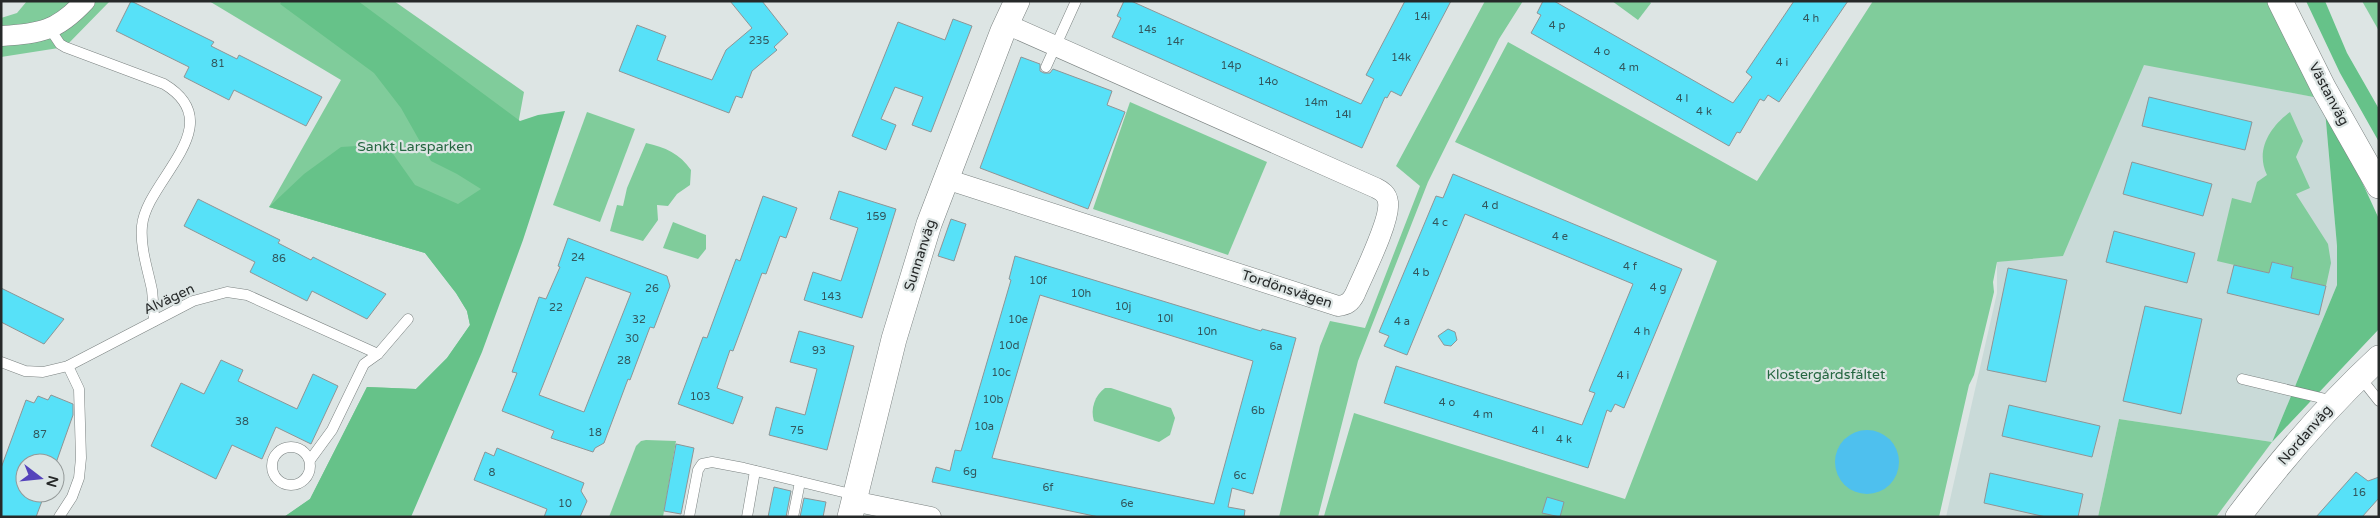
<svg xmlns="http://www.w3.org/2000/svg" width="2380" height="518" font-family="'Varela Round',sans-serif">
  <rect width="100%" height="100%" fill="#dde5e4"/>
  <polygon fill="#c9dad8" points="2144,64 2324,99 2337,246 2337,285 2272,442 2119,419 2098,517 1946,517 1997,293 1997,262 2063,255"/>
  <g fill="#80cc9b">
    <polygon points="27,1 110,1 65,47 1,57 1,18 17,13"/>
    <polygon points="209,1 394,1 524,92 476,353 404,517 284,517 310,499 367,387 416,389 447,358 470,325 467,311 456,293 425,253 269,207 341,80"/>
    <polygon points="1485,1 1523,1 1499,39 1428,182 1358,361 1318,517 1279,517 1320,346 1330,321 1365,328 1420,186 1396,166"/>
    <polygon points="1612,1 1649,1 1651,3 1638,20"/>
    <polygon points="1873,1 2277,1 2324,99 2144,65 2063,256 1997,262 1993,282 1994,292 1974,375 1969,385 1939,517 1324,516 1354,413 1625,499 1717,261 1455,142 1508,42 1757,181"/>
    <polygon points="2362,1 2379,1 2379,31"/>
    <polygon points="1130,102 1267,162 1228,255 1093,209"/>
    <polygon points="587,112 635,129 600,222 553,205"/>
    <path d="M2290 112 2303 141 2296 157 2310 188 2296 194 2328 244 2331 263 2326 286 2291 278 2293 267 2273 262 2269 273 2217 261 2232 198 2251 203 2257 182 2267 175C2255 150 2270 127 2290 112Z"/>
    <path d="M646 143C665 147 680 154 691 170L690 185 677 194 668 206 657 205 658 220 643 241 610 231 617 205 623 206 627 188Z"/>
    <polygon points="673,222 706,235 706,249 698,259 663,248"/>
    <path d="M1105 388H1111L1171 408 1175 418 1170 435 1159 442 1094 421C1090 409 1095 395 1105 388Z"/>
    <polygon points="2119,419 2272,442 2216,517 2098,517"/>
    <polygon points="646,440 676,441 663,517 609,517 636,446 641,441"/>
  </g>
  <g fill="#66c289">
    <polygon points="282,1 358,1 520,121 538,115 565,111 523,240 482,352 411,517 284,517 310,499 367,387 416,389 447,358 470,325 467,311 456,293 425,253 269,207 304,174 341,147 386,144 415,185 458,204 481,189 457,174 431,161 401,108 374,73 280,4"/>
    <polygon points="2306,1 2325,1 2347,53 2379,109 2379,142 2340,73"/>
    <polygon points="2324,99 2379,219 2379,329 2272,442 2337,285 2337,246"/>
  </g>
  <circle fill="#4ec0ee" cx="1867" cy="462" r="32"/>
  <g fill="#57e1f8" stroke="#8e9596" fill-rule="evenodd">
    <polygon points="131,1 214,42 211,46 237,59 239,55 322,97 306,126 234,90 229,100 184,77 189,67 116,31"/>
    <polygon points="730,1 762,1 788,34 774,47 777,50 752,71 742,98 736,96 729,113 619,71 637,25 666,36 657,60 712,80 726,50 752,28"/>
    <polygon points="1124,1 1131,1 1361,104 1374,79 1366,75 1405,1 1451,1 1401,96 1391,91 1387,98 1385,97 1362,148 1112,37 1121,18 1117,16"/>
    <polygon points="1543,1 1554,1 1733,103 1752,77 1746,72 1794,1 1848,1 1779,102 1768,95 1764,101 1760,99 1740,133 1737,132 1729,146 1531,33 1541,15 1537,13"/>
    <polygon points="953,19 972,26 931,132 912,125 923,97 895,87 881,119 896,125 886,150 852,136 898,22 945,40"/>
    <polygon points="1021,57 1040,64 1040,71 1044,73 1050,73 1053,69 1112,91 1107,105 1125,112 1088,209 980,168"/>
    <polygon points="2149,97 2252,122 2245,150 2142,126"/>
    <polygon points="2132,162 2212,184 2203,216 2123,194"/>
    <polygon points="1453,174 1682,269 1624,408 1615,404 1611,412 1607,410 1588,468 1384,403 1396,366 1582,425 1595,393 1589,391 1633,284 1465,214 1407,355 1384,346 1389,336 1379,332 1436,196 1443,198"/>
    <polygon points="839,191 896,209 862,318 804,300 813,272 841,281 858,228 830,219"/>
    <polygon points="763,196 797,208 786,238 780,236 766,274 762,273 733,351 730,350 717,388 743,397 733,424 678,404 703,337 707,338 736,259 740,261"/>
    <polygon points="198,199 280,240 278,243 311,260 313,257 386,294 367,319 312,291 307,301 250,272 255,262 184,226"/>
    <polygon points="951,219 966,224 954,261 938,256"/>
    <polygon points="2114,231 2195,253 2187,283 2106,262"/>
    <path d="M568 238 667 276 670 286 654 328 650 327 630 380 628 379 604 443 595 448 593 452 551 438 554 431 502 411 517 373 512 372 539 297 546 299 560 267 558 266ZM586 277 631 293 584 412 539 395Z"/>
    <path d="M1015 256 1261 331 1262 329 1296 338 1253 494 1232 488 1228 507 1245 510 1244 517H1099L932 482 936 467 950 471 955 450 961 451 1011 280 1009 279ZM1040 295 1253 361 1214 504 992 458Z"/>
    <polygon points="2272,262 2293,267 2291,278 2326,286 2319,315 2227,293 2234,265 2269,273"/>
    <polygon points="2008,268 2067,280 2046,382 1987,370"/>
    <polygon points="1,288 64,319 44,344 1,322"/>
    <polygon points="2145,306 2202,319 2181,414 2123,401"/>
    <polygon points="1448,329 1455,332 1457,340 1451,346 1444,345 1438,336"/>
    <polygon points="799,331 854,346 827,450 769,435 776,407 805,415 817,369 790,362"/>
    <polygon points="221,360 243,370 238,381 297,409 313,374 338,386 311,444 276,427 262,459 232,445 216,479 151,446 181,383 204,394"/>
    <polygon points="51,395 73,404 73,415 56,463 25,463 25,493 45,493 36,517 1,517 1,468 26,400 34,403 38,396 48,400"/>
    <polygon points="2009,405 2100,426 2092,457 2002,436"/>
    <polygon points="676,444 694,448 681,514 664,511"/>
    <polygon points="497,448 584,483 581,491 587,501 580,517 544,517 547,509 474,480 485,452 494,456"/>
    <polygon points="2356,472 2368,481 2379,477 2379,498 2362,517 2316,517"/>
    <polygon points="1990,473 2083,494 2078,517 2046,517 1984,503"/>
    <polygon points="774,487 791,491 786,517 768,517"/>
    <polygon points="1547,497 1564,502 1560,517 1542,513"/>
    <polygon points="804,498 826,502 823,517 800,517"/>
  </g>
  <g fill="none" stroke-linecap="round" stroke-linejoin="round">
    <defs>
      <g id="service">
        <path d="M50 29 60 44 65 47 164 84C232 125 146 180 142 226 140 248 148 270 152 290 153 300 154 311 154 321"/>
        <polyline points="1046,67 1076,1"/>
        <polyline points="1,362 25,371 43,372 68,366 193,301 227,292 247,295 378,354"/>
        <polyline points="2360,377 2379,401"/>
        <polyline points="2242,379 2334,401"/>
        <circle cx="291" cy="466" r="19"/>
        <polyline points="310,460 332,430 364,364 378,354 408,319"/>
        <polyline points="59,517 72,497 79,478 81,458 79,389 68,366"/>
        <polyline points="689,517 698,470 702,464 712,462 744,468 855,495"/>
        <polyline points="747,517 755,471"/>
        <polyline points="793,517 800,482"/>
      </g>
      <g id="minor">
        <path d="M1 36C41 33 56 32 85 1"/>
        <path d="M946 179 1338 306C1347 305 1351 302 1355 294 1363 275 1391 220 1388 202 1387 194 1382 191 1376 188L1006 24"/>
        <polyline points="853,501 931,517"/>
      </g>
      <g id="tertiary">
        <polyline points="2280,1 2324,89 2379,186"/>
        <polyline points="850,517 894,339 929,224 1003,31 1017,1"/>
        <path d="M2238 517C2281 460 2327 406 2379 358"/>
      </g>
    </defs>
    <use href="#service" stroke="#7b8281" stroke-width="11"/>
    <use href="#minor" stroke="#7b8281" stroke-width="21"/>
    <use href="#tertiary" stroke="#7b8281" stroke-width="26"/>
    <use href="#service" stroke="#fff" stroke-width="10"/>
    <use href="#minor" stroke="#fff" stroke-width="20"/>
    <use href="#tertiary" stroke="#fff" stroke-width="25"/>
  </g>
  <g text-anchor="middle" dominant-baseline="central" stroke-width="4.5" stroke-linejoin="round" paint-order="stroke">
    <g font-size="11" fill="#32575d">
      <text x="1422" y="16">14i</text>
      <text x="1811" y="18">4 h</text>
      <text x="1557" y="25">4 p</text>
      <text x="1147" y="29">14s</text>
      <text x="759" y="40">235</text>
      <text x="1175" y="41">14r</text>
      <text x="1602" y="51">4 o</text>
      <text x="1401" y="57">14k</text>
      <text x="1782" y="62">4 i</text>
      <text x="218" y="63">81</text>
      <text x="1231" y="65">14p</text>
      <text x="1629" y="67">4 m</text>
      <text x="1268" y="81">14o</text>
      <text x="1682" y="98">4 l</text>
      <text x="1316" y="102">14m</text>
      <text x="1704" y="111">4 k</text>
      <text x="1343" y="114">14l</text>
      <text x="1490" y="205">4 d</text>
      <text x="876" y="216">159</text>
      <text x="1440" y="222">4 c</text>
      <text x="1560" y="236">4 e</text>
      <text x="578" y="257">24</text>
      <text x="279" y="258">86</text>
      <text x="1630" y="266">4 f</text>
      <text x="1421" y="272">4 b</text>
      <text x="1038" y="280">10f</text>
      <text x="1658" y="287">4 g</text>
      <text x="652" y="288">26</text>
      <text x="1081" y="293">10h</text>
      <text x="831" y="296">143</text>
      <text x="1123" y="306">10j</text>
      <text x="556" y="307">22</text>
      <text x="1165" y="318">10l</text>
      <text x="639" y="319">32</text>
      <text x="1018" y="319">10e</text>
      <text x="1402" y="321">4 a</text>
      <text x="1207" y="331">10n</text>
      <text x="1642" y="331">4 h</text>
      <text x="632" y="338">30</text>
      <text x="1009" y="345">10d</text>
      <text x="1276" y="346">6a</text>
      <text x="819" y="350">93</text>
      <text x="624" y="360">28</text>
      <text x="1001" y="372">10c</text>
      <text x="1623" y="375">4 i</text>
      <text x="700" y="396">103</text>
      <text x="993" y="399">10b</text>
      <text x="1447" y="402">4 o</text>
      <text x="1258" y="410">6b</text>
      <text x="1483" y="414">4 m</text>
      <text x="242" y="421">38</text>
      <text x="984" y="426">10a</text>
      <text x="797" y="430">75</text>
      <text x="1538" y="430">4 l</text>
      <text x="595" y="432">18</text>
      <text x="40" y="434">87</text>
      <text x="1564" y="439">4 k</text>
      <text x="970" y="471">6g</text>
      <text x="492" y="472">8</text>
      <text x="1240" y="475">6c</text>
      <text x="1048" y="487">6f</text>
      <text x="2359" y="492">16</text>
      <text x="565" y="503">10</text>
      <text x="1127" y="503">6e</text>
    </g>
    <g font-size="14" fill="#262929" stroke="#dde5e4">
      <text transform="translate(2329 94) rotate(62)">Västanväg</text>
      <text transform="translate(920 255) rotate(-72)">Sunnanväg</text>
      <text transform="translate(1287 289) rotate(18)">Tordönsvägen</text>
      <text transform="translate(169 299) rotate(-25)">Alvägen</text>
      <text transform="translate(2305 435) rotate(-49)">Nordanväg</text>
    </g>
    <g font-size="14" fill="#246640" stroke="#dde5e4">
      <text x="415" y="146">Sankt Larsparken</text>
      <text x="1826" y="374">Klostergårdsfältet</text>
    </g>
  </g>
  <rect width="2380" height="518" fill="none" stroke="#262929" stroke-width="5"/>
  <g transform="translate(40 478) rotate(106)"><circle r="24" fill="#dde5e4" stroke="#949a99"/>
  <path d="M0-4L9 19L0 12L-9 19Z" fill="#5543bb"/>
  <text y="-8" font-size="14" font-weight="bold" text-anchor="middle" fill="#262929">N</text>
  </g>
</svg>
